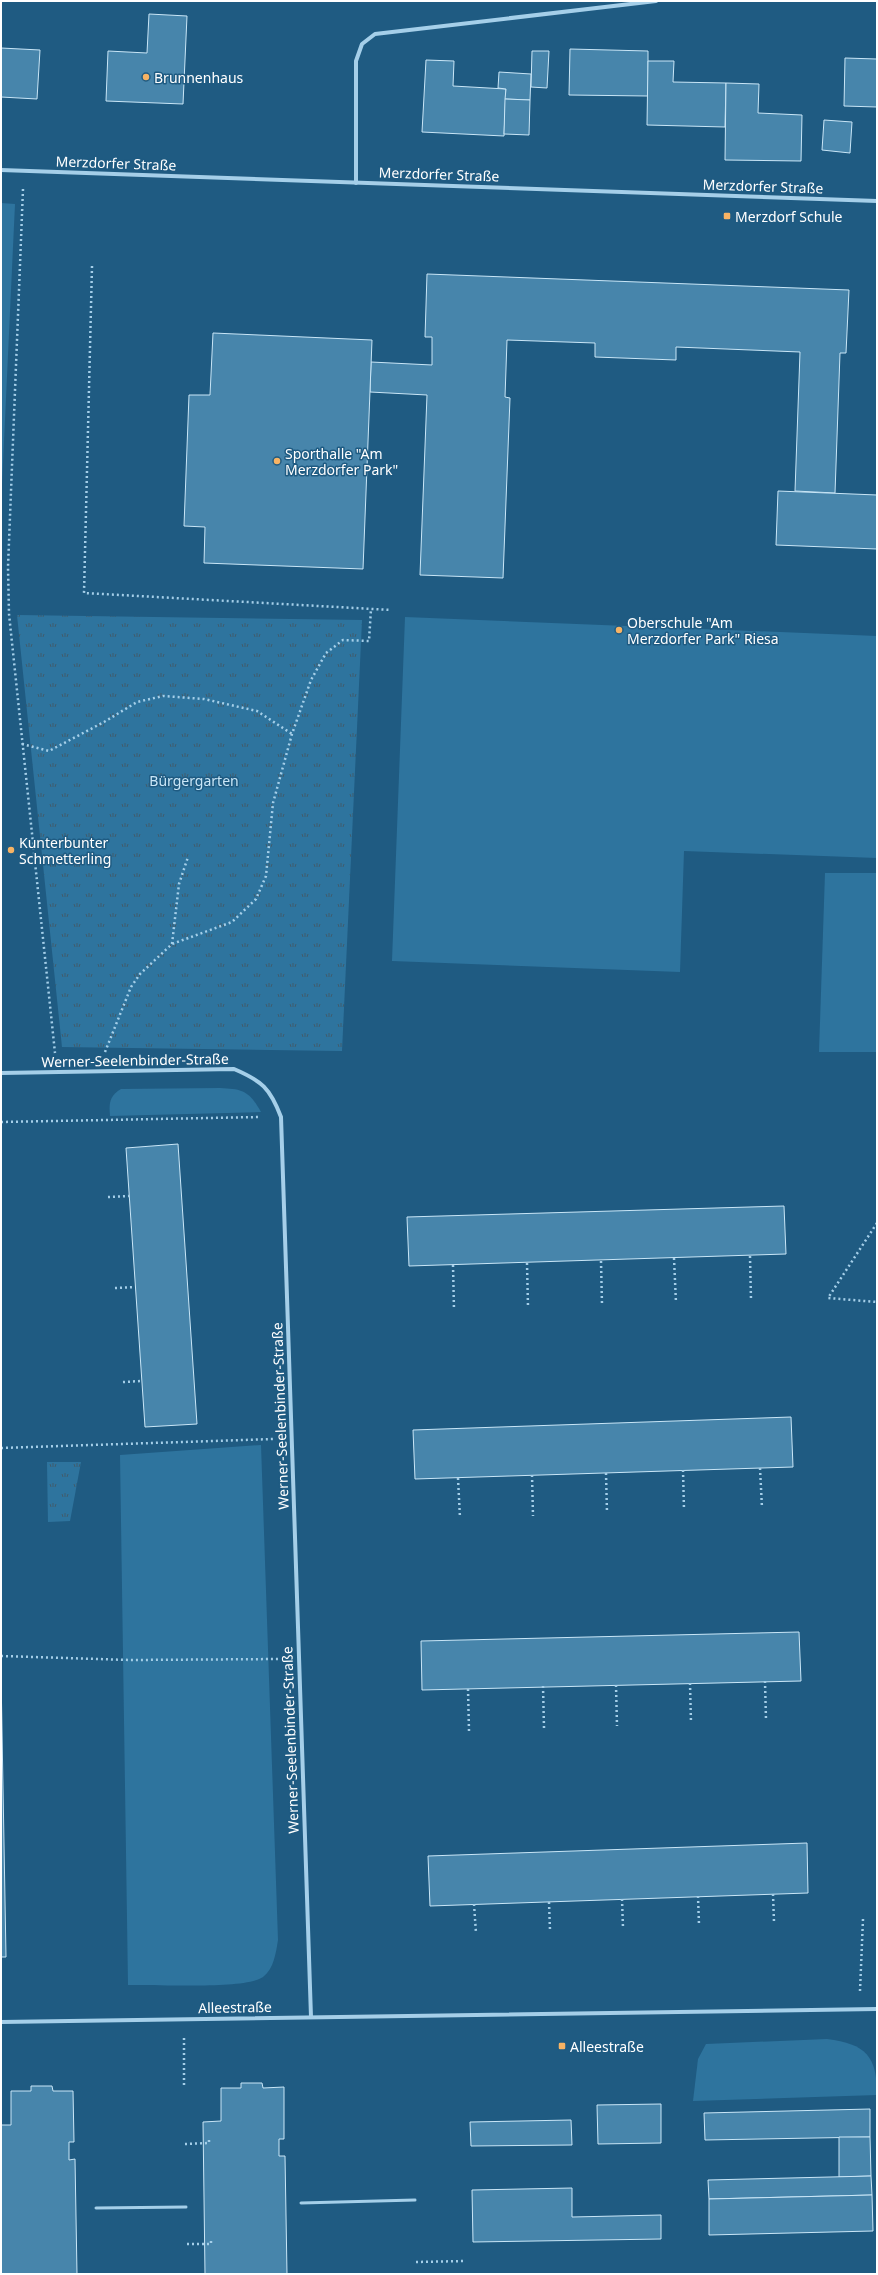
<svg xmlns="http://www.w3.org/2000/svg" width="878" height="2275" font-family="'Noto Sans',sans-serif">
  <defs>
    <pattern id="park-tufts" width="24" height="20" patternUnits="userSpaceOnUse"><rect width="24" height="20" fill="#2e749e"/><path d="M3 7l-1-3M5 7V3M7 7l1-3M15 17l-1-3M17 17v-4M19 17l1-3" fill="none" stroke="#405c6d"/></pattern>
  </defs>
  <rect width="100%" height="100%" fill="#1f5b82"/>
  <g fill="#2e749e">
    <polygon points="1,203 15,204 1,506"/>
    <polygon points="405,617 877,636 877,858 684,851 680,972 392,961"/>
    <polygon points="825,873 877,873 877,1052 819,1052"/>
    <path d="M220 1088C243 1089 249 1091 261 1112L110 1116C109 1104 109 1096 121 1089Z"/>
    <path d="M261 1445 278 1940C276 1952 274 1969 263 1977 245 1990 154 1984 128 1985L120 1455Z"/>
    <path d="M827 2039C866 2044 877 2056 877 2095L693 2101 698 2059 706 2044Z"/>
  </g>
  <g fill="url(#park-tufts)">
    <polygon points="17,615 362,620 342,1051 62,1047"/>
    <polygon points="47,1462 81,1462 70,1521 48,1522"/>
  </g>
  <g fill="#4785ab" stroke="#c9e6f7">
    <polygon points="149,14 187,16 183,104 106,101 108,51 147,53"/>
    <polygon points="1,48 40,50 37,99 1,97"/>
    <polygon points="570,49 648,51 648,96 569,95"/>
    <polygon points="532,51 549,51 547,88 531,87"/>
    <polygon points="845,58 877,59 877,107 844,106"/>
    <polygon points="426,60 454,61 453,86 506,89 504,136 422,132"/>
    <polygon points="648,61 674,61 673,82 726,83 725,127 647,125"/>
    <polygon points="499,72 531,74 530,100 505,99 506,89 498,88"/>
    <polygon points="726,83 759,84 758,113 802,115 801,161 725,160"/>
    <polygon points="505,99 530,100 529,135 504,134"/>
    <polygon points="824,120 852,122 850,153 822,150"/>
    <polygon points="427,274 849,290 846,353 840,353 835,493 795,491 800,352 676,347 676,360 595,357 595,343 507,340 505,397 510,398 503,578 420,575 427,395 370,392 371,362 432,365 432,337 425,337"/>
    <polygon points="213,333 372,340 363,569 204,563 205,527 184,526 189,395 210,395"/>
    <polygon points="778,491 877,495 877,549 776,545"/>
    <polygon points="178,1144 197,1424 145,1427 126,1148"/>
    <polygon points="784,1206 786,1254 409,1266 407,1217"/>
    <polygon points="791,1417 793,1467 415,1479 413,1430"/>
    <polygon points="799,1632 801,1681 422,1690 421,1641"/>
    <polygon points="1,1674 6,1957 1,1957"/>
    <polygon points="807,1843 808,1893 430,1906 428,1856"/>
    <polygon points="241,2083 262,2083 263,2088 284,2087 284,2139 279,2139 279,2156 285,2156 287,2274 205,2274 203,2122 221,2121 221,2088 241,2088"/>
    <polygon points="31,2086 52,2086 53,2091 73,2091 74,2142 69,2142 69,2160 75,2159 77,2274 1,2274 1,2125 11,2125 11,2091 31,2091"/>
    <polygon points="661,2104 661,2143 598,2144 597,2105"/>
    <polygon points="870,2109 870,2137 705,2140 704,2113"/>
    <polygon points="571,2120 572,2145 471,2146 470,2122"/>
    <polygon points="839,2137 870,2137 871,2176 839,2177"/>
    <polygon points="871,2176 872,2195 709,2199 708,2180"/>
    <polygon points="572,2188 572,2217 661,2215 661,2239 473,2242 472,2190"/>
    <polygon points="872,2195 873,2231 709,2235 709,2199"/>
  </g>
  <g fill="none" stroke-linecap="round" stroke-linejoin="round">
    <g stroke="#a5cfe9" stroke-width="2.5" stroke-dasharray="2 3" stroke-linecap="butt">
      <polyline points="23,189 8,567 9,614 55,1053"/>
      <polyline points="92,266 84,593 391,610"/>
      <polyline points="22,744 49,751 104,722 137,702 163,696 204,699 257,711 292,734"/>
      <polyline points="172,944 179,884 188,857"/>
      <polyline points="105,1052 131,987 140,974 172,944 232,922 256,899 266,876 273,803 292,734 311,680 326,653 343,640 369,641 371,609"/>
      <polyline points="1,1122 260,1117"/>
      <polyline points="108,1197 129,1196"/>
      <polyline points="877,1223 828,1298 877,1302"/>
      <polyline points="750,1256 751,1300"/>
      <polyline points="674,1258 676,1303"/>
      <polyline points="601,1261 602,1305"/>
      <polyline points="527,1263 528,1307"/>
      <polyline points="453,1265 454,1310"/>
      <polyline points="115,1288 135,1287"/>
      <polyline points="123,1382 142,1381"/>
      <polyline points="1,1448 273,1439"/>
      <polyline points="760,1468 762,1508"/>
      <polyline points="683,1470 684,1510"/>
      <polyline points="606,1473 607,1513"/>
      <polyline points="532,1475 533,1516"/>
      <polyline points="458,1478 460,1518"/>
      <polyline points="1,1656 130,1660 280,1659"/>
      <polyline points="765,1681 766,1720"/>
      <polyline points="690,1683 691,1723"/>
      <polyline points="616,1685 617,1726"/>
      <polyline points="543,1686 544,1728"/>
      <polyline points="468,1689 469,1731"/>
      <polyline points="773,1894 774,1922"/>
      <polyline points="698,1896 699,1925"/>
      <polyline points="622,1899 623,1928"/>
      <polyline points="549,1902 550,1930"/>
      <polyline points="474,1904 476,1933"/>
      <polyline points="860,1991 863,1919"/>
      <polyline points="184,2038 184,2085"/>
      <polyline points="185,2144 209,2143 209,2139"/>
      <polyline points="187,2244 211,2244 211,2240"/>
      <polyline points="416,2262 465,2261"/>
    </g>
    <g stroke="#a5cfe9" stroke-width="3">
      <polyline points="301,2203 415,2200"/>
      <polyline points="96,2208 186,2207"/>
    </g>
    <g stroke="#a5cfe9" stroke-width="4">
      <polyline points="1,170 877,201"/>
      <polyline points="356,183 356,61 362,44 375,34 656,1"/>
      <path d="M1 1073 234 1069C262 1081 270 1088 281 1117L311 2017"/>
      <polyline points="1,2022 877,2009"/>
    </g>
  </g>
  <g fill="#f7b364" stroke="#1f5b82" stroke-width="1.5">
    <circle cx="146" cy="77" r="4"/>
    <rect x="723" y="212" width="8" height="8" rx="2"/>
    <circle cx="277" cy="461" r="4"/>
    <circle cx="619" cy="630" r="4"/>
    <circle cx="11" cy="850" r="4"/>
    <rect x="558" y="2042" width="8" height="8" rx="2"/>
  </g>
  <g text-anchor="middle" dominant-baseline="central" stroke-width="3" stroke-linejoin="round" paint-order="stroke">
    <g font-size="14" fill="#fff" stroke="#1f5b82" text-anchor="start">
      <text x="154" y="77">Brunnenhaus</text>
      <text x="735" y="216">Merzdorf Schule</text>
      <text x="285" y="453">Sporthalle "Am<tspan x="285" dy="16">Merzdorfer Park"</tspan></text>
      <text x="627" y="622">Oberschule "Am<tspan x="627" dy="16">Merzdorfer Park" Riesa</tspan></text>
      <text x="19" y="842">Kunterbunter<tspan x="19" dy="16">Schmetterling</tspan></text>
      <text x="570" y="2046">Alleestraße</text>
    </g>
    <g font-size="14" fill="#fff" stroke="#1f5b82">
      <text transform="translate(116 163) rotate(2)">Merzdorfer Straße</text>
      <text transform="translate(439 174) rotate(2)">Merzdorfer Straße</text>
      <text transform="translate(763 186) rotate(2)">Merzdorfer Straße</text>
      <text transform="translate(135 1060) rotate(-1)">Werner-Seelenbinder-Straße</text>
      <text transform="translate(280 1416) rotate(-92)">Werner-Seelenbinder-Straße</text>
      <text transform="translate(290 1740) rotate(-92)">Werner-Seelenbinder-Straße</text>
      <text transform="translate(235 2007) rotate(-1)">Alleestraße</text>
    </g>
    <g font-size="14" fill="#c9e6f7" stroke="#1f5b82">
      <text x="194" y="780">Bürgergarten</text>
    </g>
  </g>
  <rect width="878" height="2275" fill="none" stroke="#ffffff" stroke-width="4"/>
</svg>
